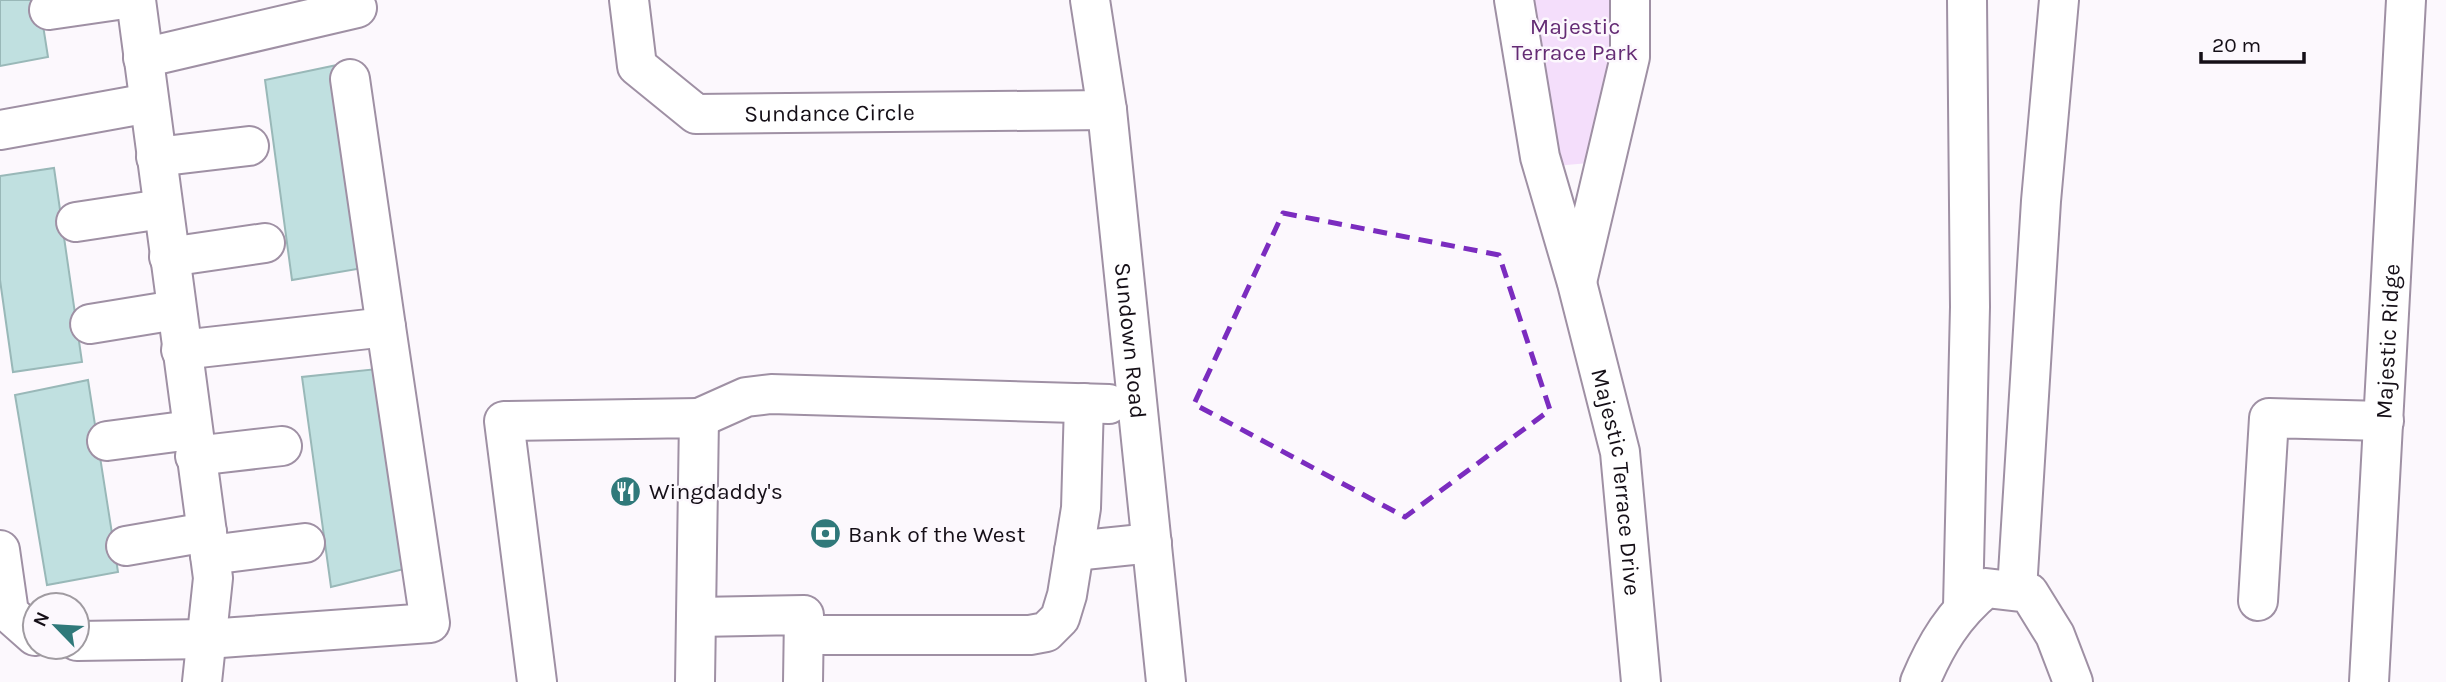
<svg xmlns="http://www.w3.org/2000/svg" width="2446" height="682" font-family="Karla,sans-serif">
  <rect width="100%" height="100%" fill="#fcf8fd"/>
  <polygon fill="#f4defb" points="1533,0 1611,0 1610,84 1589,163 1555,166"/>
  <g fill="#c0e0e0" stroke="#99b8b8" stroke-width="2">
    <polygon points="0,0 39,0 48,57 0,66"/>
    <polygon points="337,65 369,267 292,280 265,80"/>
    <polygon points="54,168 82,362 13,372 0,280 0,176"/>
    <polygon points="377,369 408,568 331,587 302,377"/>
    <polygon points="88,380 118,572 47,585 15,395"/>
  </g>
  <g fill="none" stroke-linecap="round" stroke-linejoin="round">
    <defs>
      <g id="minor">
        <polyline points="136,0 213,578 202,682"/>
        <path id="s1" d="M629 0 637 66 696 114 1107 110"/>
        <path id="s2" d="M1090 0 1107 110 1166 682"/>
        <path id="s3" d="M1514 0 1540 157 1577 283 1620 452 1641 682"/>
        <polyline points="49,10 118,0"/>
        <polyline points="143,58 357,8"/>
        <polyline points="0,130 149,103"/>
        <polyline points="156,157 249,146"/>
        <polyline points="76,222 162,209"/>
        <polyline points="169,257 265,243"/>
        <polyline points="1577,282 1630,57 1630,0"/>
        <polyline points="90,324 176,310"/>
        <polyline points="181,350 386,327 350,79"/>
        <polyline points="699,418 746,397 771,394 1109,404"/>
        <polyline points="107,441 191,430"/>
        <polyline points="195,456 282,446"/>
        <polyline points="126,546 207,532"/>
        <polyline points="0,550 9,613 35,636"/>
        <polyline points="1074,551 1152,543"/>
        <polyline points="210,555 305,543"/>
        <polyline points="2017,590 2041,201 2059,0"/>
        <polyline points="2258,601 2269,418 2384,421"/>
        <polyline points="1963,607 1970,307 1967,0"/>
        <polyline points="696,617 804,615 803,682"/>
        <polyline points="804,635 1030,635 1046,632 1060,618 1067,595 1081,508 1084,403"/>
        <polyline points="77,641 207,639 430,623 386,327"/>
        <polyline points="537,682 504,421 699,418 695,682"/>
        <path d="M1920 682C1936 644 1954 614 1986 588L2029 593 2055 635 2073 682"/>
        <path id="s4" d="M2369 682 2406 0"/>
      </g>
    </defs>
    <use href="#minor" stroke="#9f90a4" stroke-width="42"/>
    <use href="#minor" stroke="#fff" stroke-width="38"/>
  </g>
  <path fill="none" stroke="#7b2cbf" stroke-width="5" stroke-dasharray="14 9" stroke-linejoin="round" d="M1283 213 1499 255 1550 410 1405 517 1194 404Z"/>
  <defs>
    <symbol id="restaurant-disc" viewBox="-11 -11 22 22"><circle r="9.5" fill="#30797a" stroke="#fcf8fd"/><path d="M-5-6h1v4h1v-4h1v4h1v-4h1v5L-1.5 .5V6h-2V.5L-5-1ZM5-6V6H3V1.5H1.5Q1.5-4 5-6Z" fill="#fff"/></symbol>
    <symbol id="bank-disc" viewBox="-11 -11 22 22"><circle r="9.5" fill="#30797a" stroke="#fcf8fd"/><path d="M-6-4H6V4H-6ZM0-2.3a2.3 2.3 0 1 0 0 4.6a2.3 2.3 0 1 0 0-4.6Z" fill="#fff"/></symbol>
  </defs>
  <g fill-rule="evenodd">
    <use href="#restaurant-disc" x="608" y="474" width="35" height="35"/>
    <use href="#bank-disc" x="808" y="516" width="35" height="35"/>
  </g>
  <g text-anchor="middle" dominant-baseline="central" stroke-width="5" stroke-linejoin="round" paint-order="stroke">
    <g font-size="23" fill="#642b74" stroke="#fcf8fd">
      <text x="1575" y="26">Majestic<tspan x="1575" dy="26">Terrace Park</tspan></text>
    </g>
    <g font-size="23" fill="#150f17" stroke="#fcf8fd">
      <text stroke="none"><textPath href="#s1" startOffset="276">Sundance Circle</textPath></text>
      <text stroke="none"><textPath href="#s2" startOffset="343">Sundown Road</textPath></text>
      <text stroke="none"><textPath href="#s4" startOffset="341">Majestic Ridge</textPath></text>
      <text stroke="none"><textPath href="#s3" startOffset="494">Majestic Terrace Drive</textPath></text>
    </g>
    <g font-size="23" fill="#150f17" stroke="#fcf8fd" text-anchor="start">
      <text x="649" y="491">Wingdaddy's</text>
      <text x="848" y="534">Bank of the West</text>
    </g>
  </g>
  <g transform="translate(56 626) rotate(295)"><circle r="33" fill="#fcf8fd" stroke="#a09ba1" stroke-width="2"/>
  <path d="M0-5L12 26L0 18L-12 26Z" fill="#30797a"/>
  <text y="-10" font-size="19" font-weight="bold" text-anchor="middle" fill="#150f17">N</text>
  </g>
  <path d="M2201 52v10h103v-10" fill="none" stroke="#150f17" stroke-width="3.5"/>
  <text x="2212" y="52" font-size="21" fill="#150f17" stroke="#fcf8fd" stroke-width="5" paint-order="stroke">20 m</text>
</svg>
